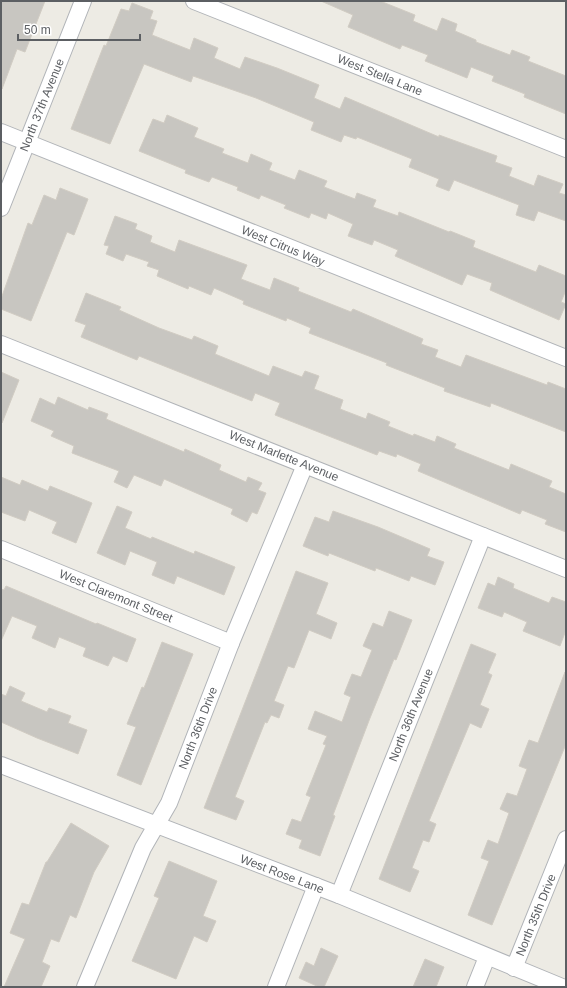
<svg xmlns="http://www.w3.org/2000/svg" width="567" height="988" font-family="Arial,sans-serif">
  <rect width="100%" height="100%" fill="#edebe4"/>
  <g fill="#c8c6c1" stroke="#d1ccc3">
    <polygon points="1,1 45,1 25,52 17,49 2,89"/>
    <polygon points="321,1 380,1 415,15 413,21 437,31 442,18 457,24 455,31 476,40 476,42 510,55 512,50 530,57 528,61 566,76 566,114 524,97 525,94 492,81 494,76 471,67 467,78 425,61 428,55 402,45 400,49 348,27 353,15"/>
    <polygon points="132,3 153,11 150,19 157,21 152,35 190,50 194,38 218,48 214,58 240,69 245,57 277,68 319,85 314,98 340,109 345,97 439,137 439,135 497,156 495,162 512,168 509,176 534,186 538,175 563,184 559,193 566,195 566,221 538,211 534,221 516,215 519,205 454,180 449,191 436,186 439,179 409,167 412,159 357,137 356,139 344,135 341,142 311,130 314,122 256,98 193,76 191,82 144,64 110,144 71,129 104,45 106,46 121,9 129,11"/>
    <polygon points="167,115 198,128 194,137 224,149 222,153 248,163 251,154 272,163 269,170 295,180 299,170 327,181 324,187 355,199 357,193 376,200 373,207 398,216 399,212 449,232 450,231 475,241 473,247 536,272 539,265 566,276 566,290 561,302 566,304 559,320 490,290 492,283 467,274 462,285 395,256 398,250 374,240 372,245 348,236 353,224 328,213 326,219 311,213 309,218 284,208 286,205 261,195 259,199 237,190 238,187 212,177 209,182 185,173 186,170 139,151 153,119 164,123"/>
    <polygon points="60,188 88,199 74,235 67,232 31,321 1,309 1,299 28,223 32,225 44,195 56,200"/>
    <polygon points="115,216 137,224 135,229 152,236 150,242 175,252 179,240 247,265 241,279 270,290 274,278 299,288 298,291 351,312 353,309 423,339 421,344 438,350 435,357 461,367 466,355 547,385 548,382 566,389 566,432 491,403 490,407 444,391 445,388 386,365 387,363 309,333 311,328 287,318 286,321 243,304 244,301 214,288 211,295 189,286 188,289 157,276 159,270 147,266 149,262 126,254 123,261 106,254 109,246 104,245"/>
    <polygon points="86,293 121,307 119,310 159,328 192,340 194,336 218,346 215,354 269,376 273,366 302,377 305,371 319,376 314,389 343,400 340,409 366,419 368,413 390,422 388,426 413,436 414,434 435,442 437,436 456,444 454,448 509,470 511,464 552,481 549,487 566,494 566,532 545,524 547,520 522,510 520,514 418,471 421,464 397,454 396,457 379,451 377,455 275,415 280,403 255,393 252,401 139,356 137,360 81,337 86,325 75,321"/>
    <polygon points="1,372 19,380 2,423 1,423"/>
    <polygon points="58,397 88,410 89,407 108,414 106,419 184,452 185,449 221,465 219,470 246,482 248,477 262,483 258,490 266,493 257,514 252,512 247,522 231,514 233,509 164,479 161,486 134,475 127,488 114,482 119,471 72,453 74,446 51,436 54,431 31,421 40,398 55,405"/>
    <polygon points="1,477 20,485 22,480 48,491 50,486 92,503 76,543 52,533 57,522 29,510 25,521 1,512"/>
    <polygon points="117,506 132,512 125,528 151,539 152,537 194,554 195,551 235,567 224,595 177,576 174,584 152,575 157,562 130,551 125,565 97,553"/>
    <polygon points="333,511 378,527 430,549 427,556 444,562 435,585 411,576 409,581 376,568 375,571 329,553 328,556 303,546 315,517 329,522"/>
    <polygon points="296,571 328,583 316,614 337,623 331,639 309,630 294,668 288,666 274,701 284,705 279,718 271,715 267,723 265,722 235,797 244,801 236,820 204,808"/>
    <polygon points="498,577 514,584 513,588 549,603 552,597 566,602 566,630 560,646 523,631 527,622 504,612 502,617 478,608 488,583 495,586"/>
    <polygon points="6,586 96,624 97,623 136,639 127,662 113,656 108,666 83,656 86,648 59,637 55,648 32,638 37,626 12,616 1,641 1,589 4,590"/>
    <polygon points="389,611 412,620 396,660 394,659 370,718 333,815 335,816 320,856 299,848 302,840 286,834 292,819 301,822 311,797 306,795 326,745 323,744 327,736 308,729 315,711 342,722 351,697 344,694 352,674 361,677 372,650 363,646 373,623 383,627"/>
    <polygon points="162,642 193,654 141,785 117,775 136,727 127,724 142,687 144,688"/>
    <polygon points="471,644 496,654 488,673 492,675 480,705 489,709 481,728 470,723 429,821 436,824 429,842 423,840 412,868 419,871 410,892 379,879"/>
    <polygon points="565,672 566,744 492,925 468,915 489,861 481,858 488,840 498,844 509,813 500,809 507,793 517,796 527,769 519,766 529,740 538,743"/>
    <polygon points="10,686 25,693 21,701 47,712 49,708 71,716 68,723 87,730 78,754 37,738 1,722 1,694 6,696"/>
    <polygon points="71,823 109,846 94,872 76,918 70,915 59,942 51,939 42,962 50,966 41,987 4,987 25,939 10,933 22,903 29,905 46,862 47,862"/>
    <polygon points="169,861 217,881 203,916 216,921 207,942 194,936 176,979 132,961 159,898 154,896"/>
    <polygon points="321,948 338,956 324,987 319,987 299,978 306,962 314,966"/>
    <polygon points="425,959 444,967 436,987 413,987"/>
  </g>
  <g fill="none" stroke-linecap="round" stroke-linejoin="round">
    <defs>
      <g id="minor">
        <polyline points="194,1 566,149"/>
        <polyline points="1,132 566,358"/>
        <polyline points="1,208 83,1"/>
        <polyline points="1,344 566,569"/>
        <polyline points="1,549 231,643"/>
        <polyline points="1,765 339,895 562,987"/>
        <polyline points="339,895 483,536"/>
        <polyline points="514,968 566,839"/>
        <polyline points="85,987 143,848 169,803 231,643 305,465"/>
        <polyline points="276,987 316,886"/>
        <polyline points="475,987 487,957"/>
      </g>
    </defs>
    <use href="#minor" stroke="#b1b4b8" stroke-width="18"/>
    <use href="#minor" stroke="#fff" stroke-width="16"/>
  </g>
  <g text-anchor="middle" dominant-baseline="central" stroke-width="3" stroke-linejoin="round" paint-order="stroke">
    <g font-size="12" fill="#5c5f63" stroke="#fff">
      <text transform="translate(380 75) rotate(22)">West Stella Lane</text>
      <text transform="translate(42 105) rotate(-68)">North 37th Avenue</text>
      <text transform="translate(283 246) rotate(22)">West Citrus Way</text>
      <text transform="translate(284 456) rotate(22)">West Marlette Avenue</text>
      <text transform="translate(116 596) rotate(22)">West Claremont Street</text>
      <text transform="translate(411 715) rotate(-68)">North 36th Avenue</text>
      <text transform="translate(198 728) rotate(-69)">North 36th Drive</text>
      <text transform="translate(282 874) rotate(21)">West Rose Lane</text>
      <text transform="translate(536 915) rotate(-68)">North 35th Drive</text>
    </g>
  </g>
  <rect width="567" height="988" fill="none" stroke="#5c5f63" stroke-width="4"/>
  <path d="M18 34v6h122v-6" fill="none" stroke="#5c5f63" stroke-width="2"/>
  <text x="24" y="34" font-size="12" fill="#5c5f63" stroke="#ffffff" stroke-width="3" paint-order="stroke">50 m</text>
</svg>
